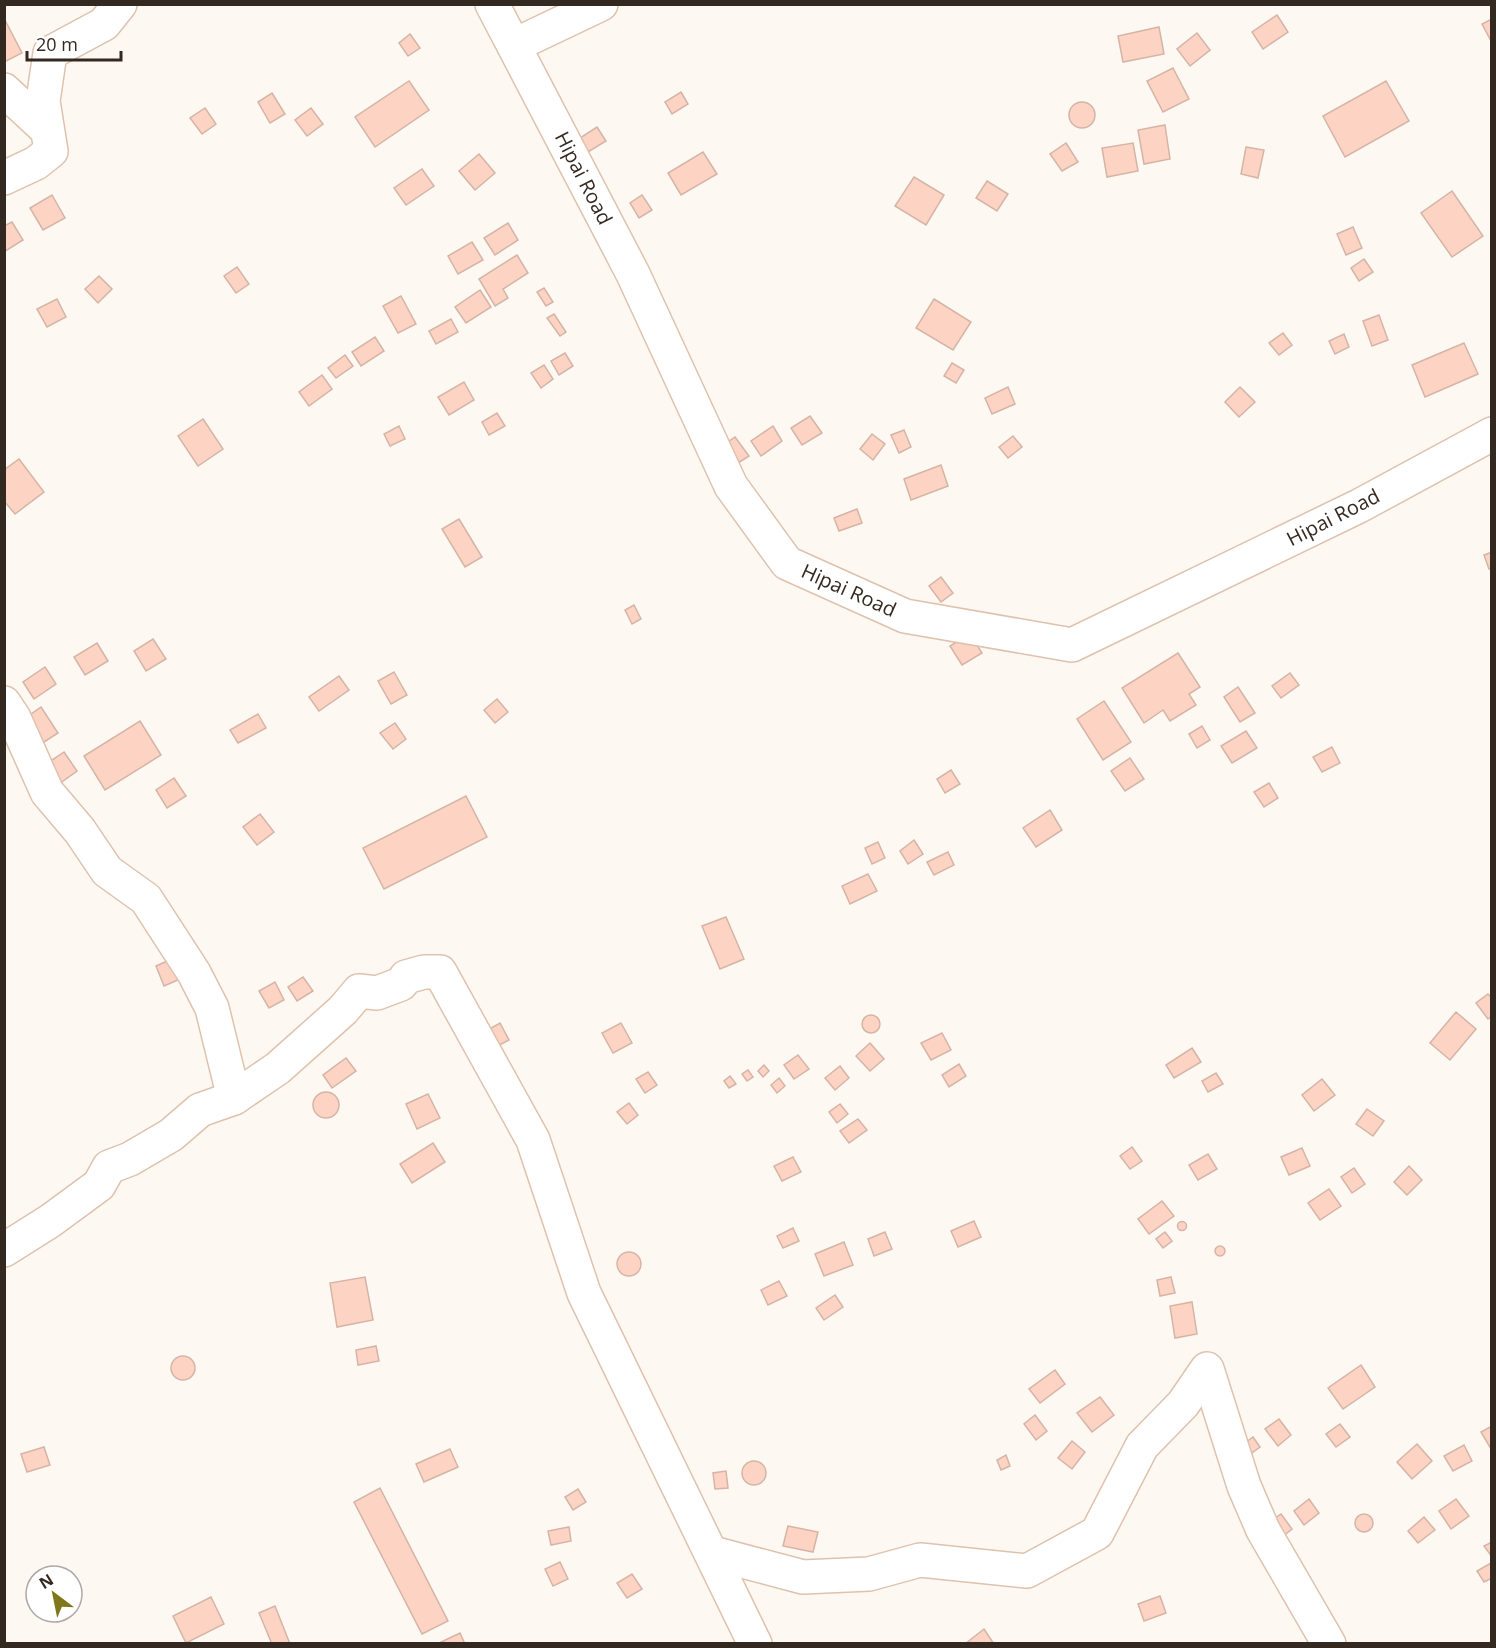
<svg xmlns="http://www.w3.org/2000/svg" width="1496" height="1648" font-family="'Open Sans',sans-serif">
  <rect width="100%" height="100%" fill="#fef8f3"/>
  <g fill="#fdd4c3" stroke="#d5b4a6" stroke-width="1.5">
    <polygon points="1277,15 1288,32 1263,49 1252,32"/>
    <polygon points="1492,19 1492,43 1482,24"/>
    <polygon points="6,22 22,53 4,62 4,23"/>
    <polygon points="1159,27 1164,54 1123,62 1118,36"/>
    <polygon points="1197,33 1210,50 1190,66 1177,49"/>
    <polygon points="410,34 420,48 408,56 399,43"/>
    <polygon points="1173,68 1189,99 1163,112 1147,81"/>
    <polygon points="409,81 429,110 375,147 355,117"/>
    <polygon points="1386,81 1409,121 1345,157 1323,116"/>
    <polygon points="681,92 688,104 672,114 665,102"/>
    <polygon points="272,93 285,114 270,123 258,102"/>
    <circle cx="1082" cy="115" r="13"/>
    <polygon points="205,108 216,124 202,134 190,118"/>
    <polygon points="311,108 323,124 307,136 295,120"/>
    <polygon points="1165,125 1170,159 1144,164 1138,130"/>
    <polygon points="597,127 606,141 588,152 580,138"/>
    <polygon points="1066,143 1078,162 1062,171 1050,154"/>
    <polygon points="1133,143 1138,171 1107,177 1102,148"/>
    <polygon points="1246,147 1264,150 1258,178 1241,174"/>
    <polygon points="703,152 717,174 681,195 668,173"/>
    <polygon points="479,154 495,173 475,190 459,171"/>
    <polygon points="422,169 434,186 406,205 394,188"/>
    <polygon points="914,177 944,195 926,225 895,206"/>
    <polygon points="987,181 1008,194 997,211 976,198"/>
    <polygon points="1452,191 1483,236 1452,257 1421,213"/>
    <polygon points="52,195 65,218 43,230 30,208"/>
    <polygon points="642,195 652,210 639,218 630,203"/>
    <polygon points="12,222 23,240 4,252 4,226"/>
    <polygon points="508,223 518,240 495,255 484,238"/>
    <polygon points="1353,227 1362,248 1346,255 1337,234"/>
    <polygon points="472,242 483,260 458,274 448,256"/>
    <polygon points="517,255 528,273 503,289 508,298 495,306 479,279"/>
    <polygon points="1364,259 1373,272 1359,281 1351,268"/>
    <polygon points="237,267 249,284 236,293 224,276"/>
    <polygon points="99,276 112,289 98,303 85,289"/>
    <polygon points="544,288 553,302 546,306 537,292"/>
    <polygon points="480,290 491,307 466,323 455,307"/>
    <polygon points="401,296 416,324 398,333 383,306"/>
    <polygon points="57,299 66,317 47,327 37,309"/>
    <polygon points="934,299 971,322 953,350 916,328"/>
    <polygon points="554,314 566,332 560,336 547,318"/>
    <polygon points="1379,315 1388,340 1372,346 1363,321"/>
    <polygon points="451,319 458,332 436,344 429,331"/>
    <polygon points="1283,333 1292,345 1279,355 1269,343"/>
    <polygon points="1344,334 1349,347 1335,354 1329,341"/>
    <polygon points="375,337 384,351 361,366 352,352"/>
    <polygon points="1464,343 1478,374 1425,397 1412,365"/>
    <polygon points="565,353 573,366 559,375 551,361"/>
    <polygon points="345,355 353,366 336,378 328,368"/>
    <polygon points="952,363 964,370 956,383 944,376"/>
    <polygon points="544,365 553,379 541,388 531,373"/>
    <polygon points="322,375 332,389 309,406 299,392"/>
    <polygon points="464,382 474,400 449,415 438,397"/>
    <polygon points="1008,387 1015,404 992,414 985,398"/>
    <polygon points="1240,387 1255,402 1239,417 1225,402"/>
    <polygon points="497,413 505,426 489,435 482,422"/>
    <polygon points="810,416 822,433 802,445 791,428"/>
    <polygon points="203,419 223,449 198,466 178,436"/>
    <polygon points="399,426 405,439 390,446 384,434"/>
    <polygon points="773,426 782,441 761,456 751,441"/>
    <polygon points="904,430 911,447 899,453 891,435"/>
    <polygon points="872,434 885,444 873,460 860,449"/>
    <polygon points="1013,436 1022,447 1008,458 999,447"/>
    <polygon points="735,437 749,456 735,465 722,446"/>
    <polygon points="19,459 44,492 15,514 4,501 4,470"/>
    <polygon points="941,465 948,486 911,500 904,479"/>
    <polygon points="857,509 862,523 839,531 834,518"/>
    <polygon points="459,519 482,557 465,567 442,529"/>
    <polygon points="1492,552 1492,568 1489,569 1484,555"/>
    <polygon points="941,577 953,593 941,602 929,586"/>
    <polygon points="634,605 641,619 632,624 625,610"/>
    <polygon points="970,634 982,653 962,665 950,646"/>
    <polygon points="153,639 166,659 146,671 134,651"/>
    <polygon points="97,643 108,661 85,675 74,657"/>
    <polygon points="1178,653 1200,687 1189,694 1196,705 1170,721 1163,710 1144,723 1122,688"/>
    <polygon points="45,667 56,684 34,699 23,682"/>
    <polygon points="394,672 407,695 391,704 378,681"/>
    <polygon points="1290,673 1299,685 1281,698 1272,686"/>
    <polygon points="339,676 349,690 319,711 309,697"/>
    <polygon points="1238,687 1255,713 1240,722 1224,697"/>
    <polygon points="497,699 508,712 495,723 484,710"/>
    <polygon points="1104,701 1131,742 1103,760 1077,719"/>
    <polygon points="41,707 58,733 41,744 24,719"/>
    <polygon points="258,714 266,728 238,743 230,730"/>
    <polygon points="140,721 161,755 105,790 84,756"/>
    <polygon points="395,723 406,739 393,749 380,733"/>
    <polygon points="1202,726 1210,740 1197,748 1189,734"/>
    <polygon points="1246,731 1257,748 1232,763 1221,746"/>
    <polygon points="1332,747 1340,763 1322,772 1313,757"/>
    <polygon points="64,752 77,771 59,784 46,764"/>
    <polygon points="1130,758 1144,779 1125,791 1111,771"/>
    <polygon points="951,770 960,784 945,793 937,779"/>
    <polygon points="174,778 186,796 167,808 156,790"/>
    <polygon points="1269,783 1278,798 1264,807 1254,792"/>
    <polygon points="466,796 487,837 384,889 363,848"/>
    <polygon points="1050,810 1062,830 1036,847 1023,828"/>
    <polygon points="260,814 274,832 257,845 243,827"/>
    <polygon points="914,840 923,854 908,864 900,851"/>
    <polygon points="878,842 885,858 872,864 865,848"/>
    <polygon points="948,852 954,865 934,875 927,862"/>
    <polygon points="868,874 877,891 850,904 842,886"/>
    <polygon points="726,917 744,959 720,969 702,926"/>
    <polygon points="172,959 180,979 164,986 156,966"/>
    <polygon points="303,977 313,991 297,1001 288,987"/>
    <polygon points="275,982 284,1000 269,1008 259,991"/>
    <polygon points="1488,994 1492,998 1492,1016 1488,1019 1476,1003"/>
    <polygon points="1456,1012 1476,1029 1450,1060 1430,1043"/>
    <circle cx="871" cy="1024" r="9"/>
    <polygon points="500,1023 509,1040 494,1048 486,1031"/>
    <polygon points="621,1023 632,1043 613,1053 602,1033"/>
    <polygon points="942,1033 951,1050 931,1060 921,1043"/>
    <polygon points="870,1043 884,1059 870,1071 856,1056"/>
    <polygon points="1192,1048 1201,1062 1174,1078 1166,1065"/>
    <polygon points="798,1055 809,1069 794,1079 784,1065"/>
    <polygon points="346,1058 356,1071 332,1088 323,1075"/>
    <polygon points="959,1064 966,1076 949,1087 942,1075"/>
    <polygon points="764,1065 769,1071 763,1077 758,1071"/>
    <polygon points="840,1066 849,1078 835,1090 825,1078"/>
    <polygon points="748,1070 753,1077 747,1081 742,1074"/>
    <polygon points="648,1072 657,1085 645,1093 636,1079"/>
    <polygon points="1216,1073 1223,1084 1208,1092 1202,1081"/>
    <polygon points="730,1076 736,1084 729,1088 724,1081"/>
    <polygon points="779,1078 785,1086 777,1093 771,1085"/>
    <polygon points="1322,1079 1335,1095 1314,1111 1302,1095"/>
    <circle cx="326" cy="1105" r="13"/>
    <polygon points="428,1094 440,1118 417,1129 406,1104"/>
    <polygon points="629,1103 638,1115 627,1124 617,1112"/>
    <polygon points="840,1104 848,1114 837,1123 829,1112"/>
    <polygon points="1367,1109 1384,1121 1373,1136 1356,1124"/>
    <polygon points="858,1119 867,1130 849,1143 840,1131"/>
    <polygon points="433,1143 445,1162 412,1183 400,1164"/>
    <polygon points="1132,1147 1142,1161 1130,1169 1120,1156"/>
    <polygon points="1302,1148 1310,1166 1289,1175 1281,1157"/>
    <polygon points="1208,1154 1217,1169 1198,1180 1189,1165"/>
    <polygon points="793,1157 801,1172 782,1181 774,1166"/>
    <polygon points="1409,1166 1422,1180 1407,1195 1394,1182"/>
    <polygon points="1354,1168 1365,1184 1352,1193 1341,1177"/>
    <polygon points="1329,1189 1341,1206 1320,1220 1308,1203"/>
    <polygon points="1162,1201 1174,1216 1149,1234 1138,1219"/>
    <polygon points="974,1221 981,1237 958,1247 951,1231"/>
    <circle cx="1182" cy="1226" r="4.5"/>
    <polygon points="793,1228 799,1241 783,1248 777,1236"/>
    <polygon points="885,1232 892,1249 874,1256 868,1239"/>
    <polygon points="1165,1232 1172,1241 1163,1248 1156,1239"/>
    <polygon points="844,1242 853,1265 824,1276 815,1254"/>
    <circle cx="1220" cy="1251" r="5"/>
    <circle cx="629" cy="1264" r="12"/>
    <polygon points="365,1277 373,1320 337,1327 330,1283"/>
    <polygon points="1171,1277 1175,1293 1160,1296 1157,1280"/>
    <polygon points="779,1281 787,1296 768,1305 761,1290"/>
    <polygon points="835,1295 843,1307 824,1320 816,1308"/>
    <polygon points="1192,1302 1197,1334 1175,1338 1170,1306"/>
    <polygon points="376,1346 379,1361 358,1365 356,1350"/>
    <circle cx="183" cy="1368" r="12"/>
    <polygon points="1361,1365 1375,1387 1343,1409 1328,1388"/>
    <polygon points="1055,1370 1065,1384 1040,1403 1029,1389"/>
    <polygon points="1100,1397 1114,1415 1092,1432 1077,1413"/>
    <polygon points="1035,1415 1047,1431 1036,1440 1024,1424"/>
    <polygon points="1279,1419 1291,1435 1278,1446 1265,1429"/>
    <polygon points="1340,1424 1350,1437 1336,1447 1326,1434"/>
    <polygon points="1492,1426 1492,1449 1491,1449 1481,1432"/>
    <polygon points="1253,1437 1260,1447 1249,1455 1241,1446"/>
    <polygon points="1072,1441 1085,1452 1072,1469 1058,1458"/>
    <polygon points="1417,1444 1432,1461 1412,1479 1397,1462"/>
    <polygon points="1464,1445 1472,1461 1453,1471 1444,1456"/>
    <polygon points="44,1447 50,1465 27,1472 21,1454"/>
    <polygon points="450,1449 458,1467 424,1482 416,1464"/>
    <polygon points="1006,1455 1010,1466 1001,1470 997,1460"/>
    <circle cx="754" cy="1473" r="12"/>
    <polygon points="726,1471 728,1488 715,1489 713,1473"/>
    <polygon points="380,1488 448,1621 422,1634 354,1502"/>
    <polygon points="578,1489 586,1502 573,1510 565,1497"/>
    <polygon points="1309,1499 1319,1513 1304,1525 1294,1511"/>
    <polygon points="1456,1499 1469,1516 1451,1529 1439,1511"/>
    <polygon points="1281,1514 1292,1529 1282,1537 1270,1522"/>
    <circle cx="1364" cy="1523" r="9"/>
    <polygon points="1424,1517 1435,1530 1418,1543 1408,1531"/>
    <polygon points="788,1526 818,1532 813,1552 783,1546"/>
    <polygon points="569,1527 571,1541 551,1545 548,1531"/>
    <polygon points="1492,1542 1492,1557 1484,1546"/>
    <polygon points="560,1562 568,1579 553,1586 545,1569"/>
    <polygon points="1491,1563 1492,1578 1484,1582 1477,1571"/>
    <polygon points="632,1574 642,1589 627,1598 617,1583"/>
    <polygon points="1160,1596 1166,1613 1144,1621 1138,1604"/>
    <polygon points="211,1597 224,1624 186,1643 173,1616"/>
    <polygon points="275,1606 290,1644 272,1644 259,1613"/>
    <polygon points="984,1629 994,1644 965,1644"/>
    <polygon points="460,1633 465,1644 437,1644"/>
  </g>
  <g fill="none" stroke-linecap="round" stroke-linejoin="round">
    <defs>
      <g id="minor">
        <polyline points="492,4 633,274 731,486 787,563 905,616 1072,645 1359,506 1492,434"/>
        <polyline points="515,45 601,4"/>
        <polyline points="4,90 45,128"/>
        <polyline points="4,178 36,163 51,151 43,101 50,53 104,24 120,4"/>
        <polyline points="4,703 14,718 47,792 80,831 107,871 146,899 194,973 212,1008 234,1098"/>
        <polyline points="4,1250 50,1221 99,1185 109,1167 130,1159 171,1135 200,1110 234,1098 278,1068 343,1010 359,991 377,993 401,984 406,977 424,972 440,972 533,1140 584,1293 755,1644"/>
        <polyline points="712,1553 803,1577 869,1574 920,1560 1027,1571 1097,1533 1142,1446 1183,1404 1207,1369 1244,1486 1263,1530 1329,1644"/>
      </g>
    </defs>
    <use href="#minor" stroke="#dec2ad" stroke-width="36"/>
    <use href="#minor" stroke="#fff" stroke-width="33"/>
  </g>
  <g text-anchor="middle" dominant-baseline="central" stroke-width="5" stroke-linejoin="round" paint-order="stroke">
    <g font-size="20" fill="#342921" stroke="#fff">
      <text transform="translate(584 178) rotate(63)">Hipai Road</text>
      <text transform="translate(1333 517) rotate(-27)">Hipai Road</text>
      <text transform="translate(849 590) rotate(24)">Hipai Road</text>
    </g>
  </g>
  <rect width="1496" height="1648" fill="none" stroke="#342921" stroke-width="12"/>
  <g transform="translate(54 1594) rotate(328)"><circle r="28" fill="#ffffff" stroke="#aea9a6" stroke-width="1.5"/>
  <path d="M0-4.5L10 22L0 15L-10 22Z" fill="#80761a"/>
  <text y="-9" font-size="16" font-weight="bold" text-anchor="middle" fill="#342921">N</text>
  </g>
  <path d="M27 51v9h94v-9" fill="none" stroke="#342921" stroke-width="3"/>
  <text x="36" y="51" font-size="18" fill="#342921" stroke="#ffffff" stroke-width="4.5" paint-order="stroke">20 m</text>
</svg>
